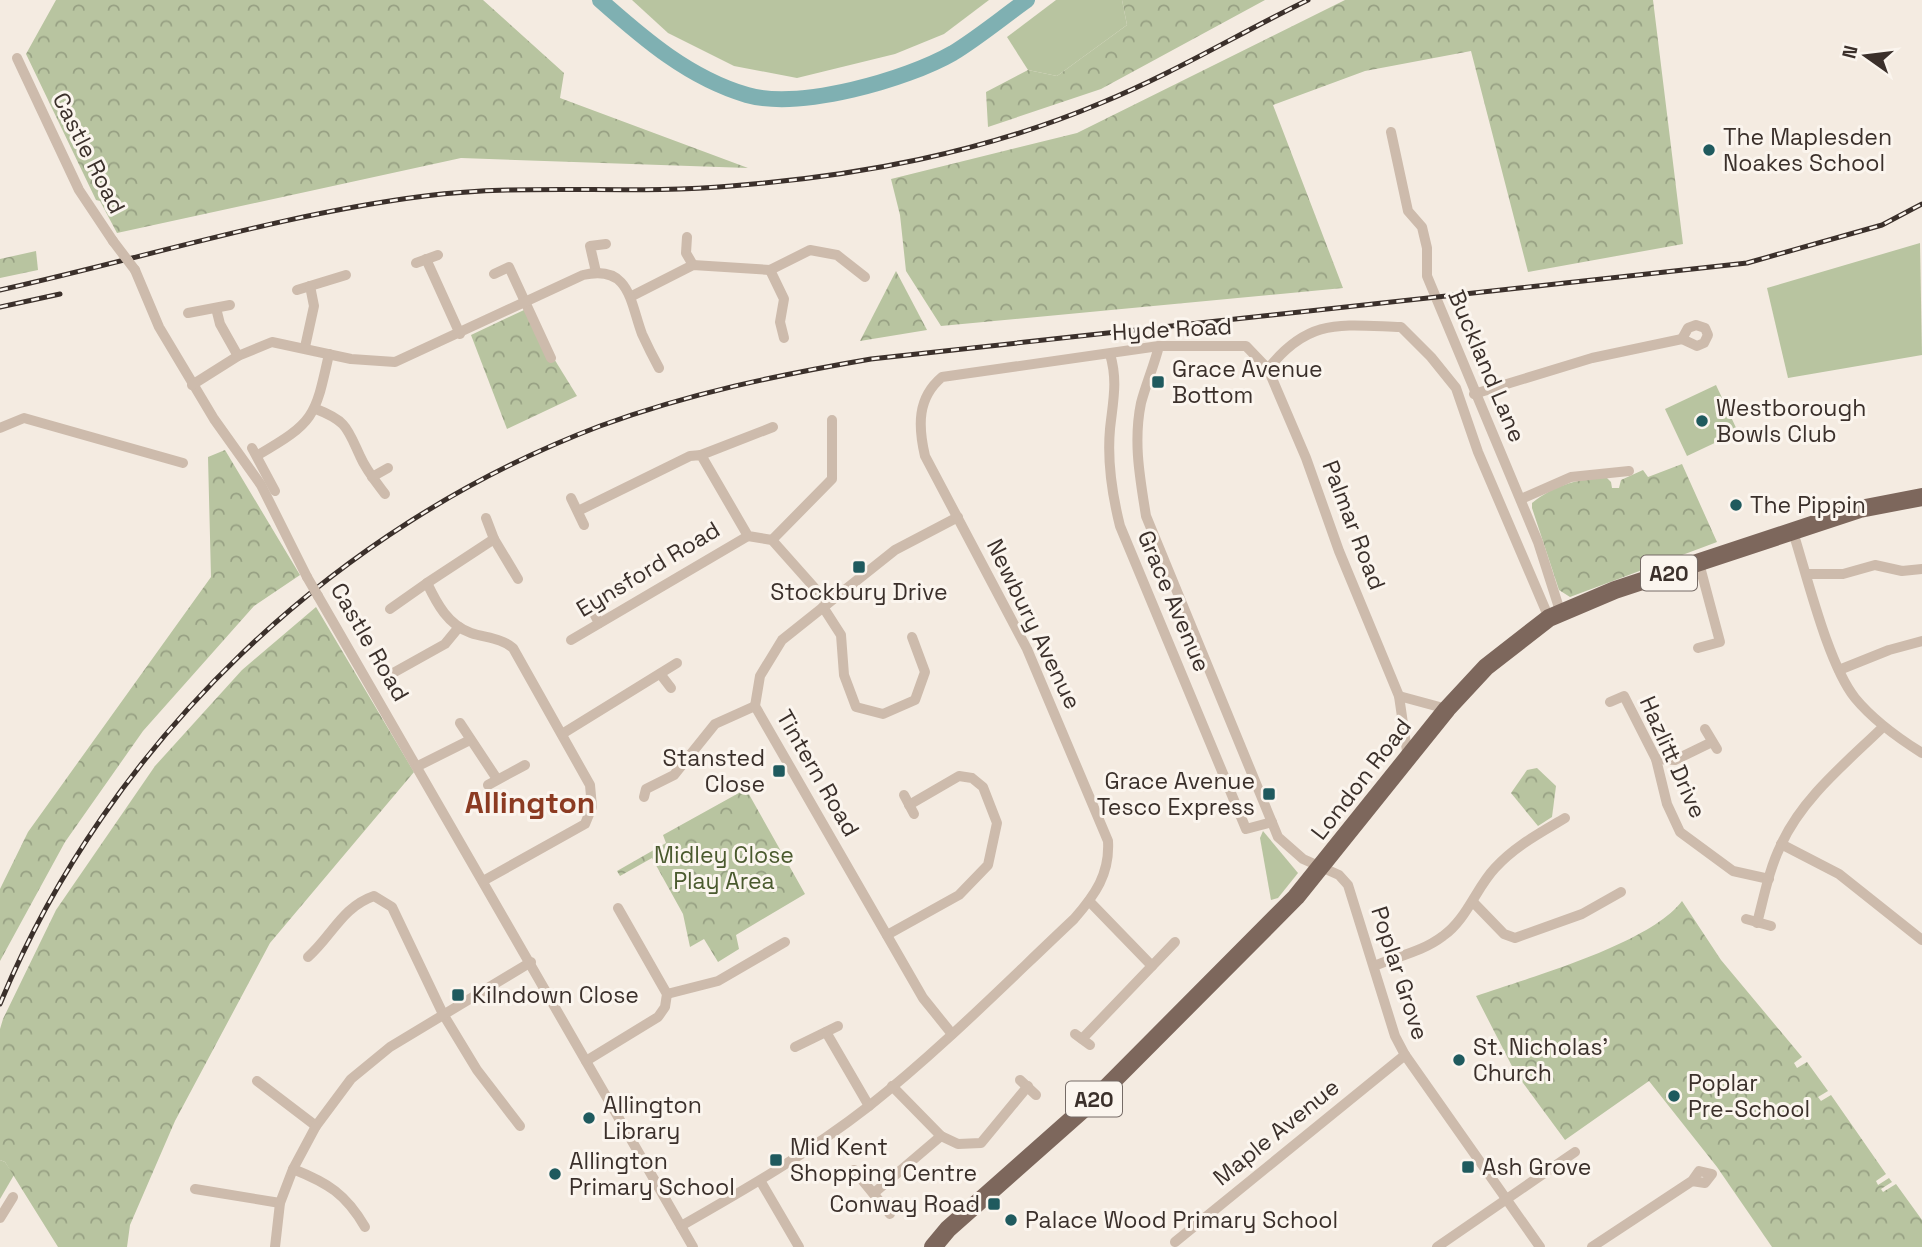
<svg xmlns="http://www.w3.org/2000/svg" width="1922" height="1247" font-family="'Space Grotesk',sans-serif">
  <defs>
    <pattern id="forest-crowns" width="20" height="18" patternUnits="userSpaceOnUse" patternTransform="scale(1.75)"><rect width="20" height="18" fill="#b8c4a0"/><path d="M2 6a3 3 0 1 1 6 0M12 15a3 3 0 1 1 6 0" fill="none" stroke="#97a083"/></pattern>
  </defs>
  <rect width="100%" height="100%" fill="#f4ebe1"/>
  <g fill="#b8c4a0">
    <polygon points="632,0 989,0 944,34 895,54 797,78 734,66 668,33"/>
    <polygon points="1056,0 1122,0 1127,25 1057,76 1028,70 1007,37"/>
    <polygon points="1920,243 1922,355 1788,378 1767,288"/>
    <polygon points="1716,385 1738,432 1687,456 1665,409"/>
    <polygon points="1263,831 1298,873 1278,898 1271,900 1260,838"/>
    <polygon points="0,1160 5,1162 14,1175 0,1199"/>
  </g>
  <g fill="url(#forest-crowns)">
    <polygon points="56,0 483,0 564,73 560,98 748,168 461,158 117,233 100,201 96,200 26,54"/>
    <polygon points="1122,0 1265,0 1101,89 988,127 986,92 1028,70 1057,76 1127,25"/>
    <polygon points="1345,0 1653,0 1683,244 1528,272 1471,51 1365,71 1273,105 1343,288 941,326 906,271 900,215 891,179 1077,133"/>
    <polygon points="36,251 38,270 0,278 0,259"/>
    <polygon points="896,271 927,330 860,341"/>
    <polygon points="524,310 577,396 507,429 471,335"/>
    <polygon points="225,450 300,575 254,606 143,731 65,842 0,961 0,889 28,832 211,577 208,457"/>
    <path d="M1682 464 1717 542 1570 597 1559 590 1532 508V503C1555 485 1574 480 1606 477L1611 482 1612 488H1619L1621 480 1643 470 1648 477Z"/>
    <polygon points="316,607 414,772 270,943 175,1121 130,1225 127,1247 58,1247 5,1162 0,1160 0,1029 3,1019 56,910 155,766 242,670"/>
    <polygon points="1537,768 1556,786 1552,817 1538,826 1511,793 1527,770"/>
    <polygon points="746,789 805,894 736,935 739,949 718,962 704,939 690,947 683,914 652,858 620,876 617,871 666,843 663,835"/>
    <path d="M1682 901 1721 960 1802 1057 1794 1063 1797 1068 1807 1062 1828 1091 1818 1097 1821 1101 1831 1095 1886 1174 1876 1181 1878 1185 1889 1178 1892 1182 1881 1189 1883 1192 1896 1184 1922 1220V1247H1772L1717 1167 1649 1081 1565 1140 1515 1072 1476 996C1528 978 1650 944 1682 901Z"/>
  </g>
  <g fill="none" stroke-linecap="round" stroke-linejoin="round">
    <path stroke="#7fb0b2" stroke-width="16" d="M600 0C644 39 689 78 747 95 800 110 906 80 953 53 979 37 1003 17 1027 0"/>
    <g stroke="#cdbbac" stroke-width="10">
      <polyline points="17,58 79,190 113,241"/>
      <polyline points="1391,132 1408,211 1422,227 1427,248 1427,276 1538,542 1561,614"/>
      <polyline points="687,237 686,253 693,265"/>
      <polyline points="426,259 460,334"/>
      <polyline points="416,263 438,255"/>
      <polyline points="135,270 159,327 214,419 261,485 307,577"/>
      <polyline points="770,270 784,299 780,322 784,338"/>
      <polyline points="596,272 590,246 606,244"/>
      <polyline points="494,274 509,267 551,358"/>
      <polyline points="297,290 346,275"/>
      <polyline points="632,296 693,265 770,270 810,250 837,255 865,277"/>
      <polyline points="216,308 220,324 238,356"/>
      <polyline points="188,313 230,305"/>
      <polygon points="1696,325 1705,328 1708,335 1704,343 1697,346 1682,339 1688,328"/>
      <path d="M1159 346C1154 366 1146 384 1141 403 1133 442 1140 478 1146 516L1278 837 1303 859 1339 875 1348 885 1395 1036 1405 1055 1540 1247"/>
      <polyline points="305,347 314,306 310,286"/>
      <path d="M1110 354C1118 381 1113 401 1110 429 1107 462 1112 494 1120 526L1246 829 1272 822"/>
      <path d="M1268 369C1309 317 1341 325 1401 327L1431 357 1456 388 1478 452 1549 618"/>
      <path d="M192 385 238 356 272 342 351 359 395 362 583 275C630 264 630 302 642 334 647 345 653 357 659 368"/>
      <polyline points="1474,394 1592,358 1682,339"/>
      <path d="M316 409C347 421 347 428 360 456 366 470 376 482 385 494"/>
      <polyline points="0,428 24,418 183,463"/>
      <polyline points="252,448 275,491"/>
      <path d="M258 455C315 422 315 417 329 354"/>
      <polyline points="701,455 773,427"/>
      <polyline points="372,477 388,468"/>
      <polyline points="571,498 584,525"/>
      <polyline points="1521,499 1571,477 1629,471"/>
      <polyline points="578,511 690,456 701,455 748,536 772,540 828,603"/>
      <polyline points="486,518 494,539 518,579"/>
      <path d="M1793 532C1807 576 1828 664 1855 698 1874 721 1898 738 1922 753"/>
      <polyline points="772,540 832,479 832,420"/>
      <polyline points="1807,574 1843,574 1875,565 1902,571 1922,569"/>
      <polyline points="427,583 494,539"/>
      <polyline points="318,596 693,1247"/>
      <polyline points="823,607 841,635 844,675 856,707 883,714 915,700 925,672 912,637"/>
      <path d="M390 609 427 583C437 604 448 625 471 633 486 638 501 638 513 648L590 785 592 807 585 824 483 881"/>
      <polyline points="592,610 599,623"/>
      <polyline points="571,640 748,536"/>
      <polyline points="1698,648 1720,642 1699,563"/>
      <polyline points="1839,670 1889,650 1922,641"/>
      <polyline points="393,673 445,644 459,627"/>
      <polyline points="661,675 671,688"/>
      <polyline points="1399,696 1447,709"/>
      <polyline points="1610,702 1624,696 1656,759 1667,804 1680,832 1733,871 1769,879"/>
      <polyline points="460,723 497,779"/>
      <polyline points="1705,729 1717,749"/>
      <polyline points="562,734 677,663"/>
      <polyline points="1656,759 1675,760 1712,742"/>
      <polyline points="418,766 470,740"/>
      <polyline points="488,785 525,765"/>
      <polyline points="904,795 914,814"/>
      <polyline points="644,797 646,789 674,775 715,724 755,706"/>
      <polyline points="1781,844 1839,874 1922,940"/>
      <polyline points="1089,901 1152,966"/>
      <polyline points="1473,902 1504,934 1515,938 1582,914 1621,892"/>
      <polyline points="1746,919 1771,926"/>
      <path d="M1757 923C1764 897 1769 869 1781 845 1802 798 1847 762 1883 727"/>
      <polyline points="887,935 959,895 988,865 997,823 983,787 972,778 959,776 909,805"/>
      <path d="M308 957C332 936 342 907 374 896L392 907 443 1014 477 1070 520 1126"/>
      <path d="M1374 966C1398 956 1422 952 1443 936 1467 919 1476 888 1495 868 1515 846 1540 833 1565 818"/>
      <polyline points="667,994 718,981 785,942"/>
      <polyline points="826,1032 869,1106"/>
      <polyline points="952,1034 923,998 755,706 760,676 782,640 895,550 958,517"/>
      <polyline points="1075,1034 1090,1045"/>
      <polyline points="1082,1039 1175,942"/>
      <polyline points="795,1047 838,1026"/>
      <polyline points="586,1061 658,1017 665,1007 667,994 618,908"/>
      <polyline points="1020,1080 1036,1095"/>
      <polyline points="257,1081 316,1126"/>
      <polyline points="892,1086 941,1136 958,1144 981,1143 1028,1086"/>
      <path d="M293 1169C328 1183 346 1194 365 1227"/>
      <polyline points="854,1170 890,1214"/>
      <polyline points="761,1182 799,1247"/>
      <polyline points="195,1189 280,1203"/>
      <polyline points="874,1193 941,1136"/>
      <polyline points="0,1218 13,1197"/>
      <path d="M681 1226C746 1189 810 1152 869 1106 941 1049 1007 982 1074 919 1095 895 1110 874 1108 841L1027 649 925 456C918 426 917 398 942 377L1159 346H1246L1268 369 1306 458 1339 551 1399 696 1408 758"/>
      <polyline points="1175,1242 1405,1055"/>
      <polyline points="275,1247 280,1203 293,1169 316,1126 351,1079 390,1047 531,962"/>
      <polyline points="1437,1247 1575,1152"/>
      <polyline points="1592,1247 1692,1181 1699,1171 1712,1174 1705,1183 1692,1181"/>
    </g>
    <polyline stroke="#7d675c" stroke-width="18" points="933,1247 948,1229 1097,1097 1296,897 1447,709 1486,667 1549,618 1615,590 1860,509 1922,497"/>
    <defs>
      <g id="rail">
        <path d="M0 290C140 259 282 214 425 196 526 183 629 195 731 186 858 176 982 153 1101 103 1172 74 1238 34 1308 0"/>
        <polyline points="0,307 60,294"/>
        <path d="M0 1004C108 742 335 526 600 426 690 393 778 375 871 359L1747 263 1882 225 1922 204"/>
      </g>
    </defs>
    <use href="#rail" stroke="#3b302b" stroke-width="5"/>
    <use href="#rail" stroke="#fbf5ee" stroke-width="2.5" stroke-dasharray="8" stroke-linecap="butt"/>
    <g stroke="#cdbbac" stroke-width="10">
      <polyline points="113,241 135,270"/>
      <polyline points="307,577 318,596"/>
    </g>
  </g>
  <g fill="#1f5a5e" stroke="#fbf5ee" stroke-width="2.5">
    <circle cx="1709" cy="150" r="7"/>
    <rect x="1151" y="375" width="14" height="14" rx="3.5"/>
    <circle cx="1702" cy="421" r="7"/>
    <circle cx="1736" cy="505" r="7"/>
    <rect x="852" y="560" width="14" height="14" rx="3.5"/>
    <rect x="772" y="764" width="14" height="14" rx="3.5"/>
    <rect x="1262" y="787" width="14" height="14" rx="3.5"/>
    <rect x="451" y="988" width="14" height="14" rx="3.5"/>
    <circle cx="1459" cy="1060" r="7"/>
    <circle cx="1674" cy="1096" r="7"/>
    <circle cx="589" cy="1118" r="7"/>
    <rect x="769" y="1153" width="14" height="14" rx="3.5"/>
    <rect x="1461" y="1160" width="14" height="14" rx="3.5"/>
    <circle cx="555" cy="1174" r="7"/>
    <rect x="987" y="1197" width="14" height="14" rx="3.5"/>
    <circle cx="1011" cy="1220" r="7"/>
  </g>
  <g text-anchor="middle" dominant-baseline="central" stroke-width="6" stroke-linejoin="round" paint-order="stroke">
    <g fill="#fbf5ee" stroke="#756b66" stroke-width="2">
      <rect x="1641" y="555.5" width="56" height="35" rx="5"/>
      <rect x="1066" y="1081.5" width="56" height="35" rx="5"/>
    </g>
    <g font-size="21" font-weight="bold" fill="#3b302b">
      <text x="1669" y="573">A20</text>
      <text x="1094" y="1099">A20</text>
    </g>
    <g font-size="23" fill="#3b302b" stroke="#fbf5ee" text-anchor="start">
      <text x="1723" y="137">The Maplesden<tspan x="1723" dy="26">Noakes School</tspan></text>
      <text x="1172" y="369">Grace Avenue<tspan x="1172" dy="26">Bottom</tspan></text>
      <text x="1716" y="408">Westborough<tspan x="1716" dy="26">Bowls Club</tspan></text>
      <text x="1750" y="505">The Pippin</text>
      <text x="859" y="592" text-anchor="middle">Stockbury Drive</text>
      <text x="765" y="758" text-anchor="end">Stansted<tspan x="765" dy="26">Close</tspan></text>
      <text x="1255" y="781" text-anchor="end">Grace Avenue<tspan x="1255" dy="26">Tesco Express</tspan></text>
      <text x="472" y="995">Kilndown Close</text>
      <text x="1473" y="1047">St. Nicholas'<tspan x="1473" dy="26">Church</tspan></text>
      <text x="1688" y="1083">Poplar<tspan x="1688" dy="26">Pre-School</tspan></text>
      <text x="603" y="1105">Allington<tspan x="603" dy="26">Library</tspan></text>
      <text x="790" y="1147">Mid Kent<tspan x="790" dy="26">Shopping Centre</tspan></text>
      <text x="569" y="1161">Allington<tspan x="569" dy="26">Primary School</tspan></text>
      <text x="1482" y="1167">Ash Grove</text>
      <text x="980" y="1204" text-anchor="end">Conway Road</text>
      <text x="1025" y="1220">Palace Wood Primary School</text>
    </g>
    <g font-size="23" fill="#3b302b" stroke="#fbf5ee">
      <text transform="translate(89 153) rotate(63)">Castle Road</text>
      <text transform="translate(1172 329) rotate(-3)">Hyde Road</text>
      <text transform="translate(1487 366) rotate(67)">Buckland Lane</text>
      <text transform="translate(1354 525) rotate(69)">Palmar Road</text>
      <text transform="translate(648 569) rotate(-31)">Eynsford Road</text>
      <text transform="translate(1174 601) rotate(67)">Grace Avenue</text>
      <text transform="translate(1034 624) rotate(64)">Newbury Avenue</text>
      <text transform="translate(370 642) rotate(60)">Castle Road</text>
      <text transform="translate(1673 757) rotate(66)">Hazlitt Drive</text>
      <text transform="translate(818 773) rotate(60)">Tintern Road</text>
      <text transform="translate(1361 779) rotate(-52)">London Road</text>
      <text transform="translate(1400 973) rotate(72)">Poplar Grove</text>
      <text transform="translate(1276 1132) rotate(-39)">Maple Avenue</text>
    </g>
    <g font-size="23" fill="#4a5a2e" stroke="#fbf5ee">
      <text x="724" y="855">Midley Close<tspan x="724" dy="26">Play Area</tspan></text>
    </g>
    <g font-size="30" font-weight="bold" fill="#8c3b22" stroke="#fbf5ee">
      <text x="530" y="802">Allington</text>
    </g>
  </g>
  <g transform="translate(1866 56) rotate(284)" stroke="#fbf5ee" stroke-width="5" paint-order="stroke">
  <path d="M0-5L12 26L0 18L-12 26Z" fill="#3b302b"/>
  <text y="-10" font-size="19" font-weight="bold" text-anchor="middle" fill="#3b302b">N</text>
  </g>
</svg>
